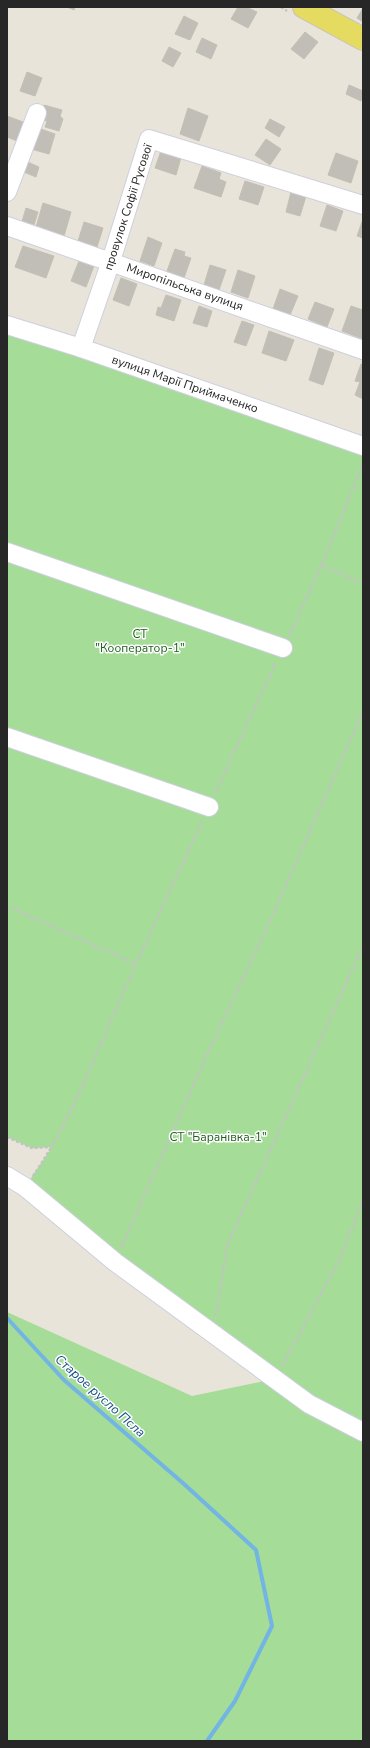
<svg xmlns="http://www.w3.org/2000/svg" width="370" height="1748" font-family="'Nunito Sans',sans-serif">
  <rect width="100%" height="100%" fill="#e8e4d9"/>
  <polygon fill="#a5dc98" points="7,325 363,446 363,1741 7,1741 7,1312 192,1396 274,1379 25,1187 52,1147 32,1148 7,1137"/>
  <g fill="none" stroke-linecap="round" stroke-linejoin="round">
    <polyline stroke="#72b4e4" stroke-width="4" points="7,1318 64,1380 184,1484 256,1550 272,1626 235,1701 207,1741"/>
  </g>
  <g fill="#c0beb6" stroke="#c3c0b3">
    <polygon points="67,7 75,7 74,10"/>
    <polygon points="238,7 246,7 257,12 248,28 231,19"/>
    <polygon points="363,8 363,22 357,18"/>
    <polygon points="184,16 198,23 190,40 175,34"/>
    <polygon points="305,32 318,42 304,59 291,49"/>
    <polygon points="202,38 217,45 211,59 196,52"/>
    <polygon points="169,47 181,53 173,67 162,61"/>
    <polygon points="27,72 42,78 35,96 20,91"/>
    <polygon points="349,85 363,91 361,101 346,94"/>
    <polygon points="44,105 62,110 60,116 63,119 59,131 45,127 47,121 40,119"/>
    <polygon points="188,108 208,116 199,141 180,134"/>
    <polygon points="7,116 23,122 17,141 7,137"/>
    <polygon points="270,119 285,127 279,137 265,128"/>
    <polygon points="38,128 55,134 49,154 31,149"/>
    <polygon points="266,139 281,149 270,165 255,155"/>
    <polygon points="162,148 182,154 176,175 155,168"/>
    <polygon points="336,153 358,161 351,183 328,175"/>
    <polygon points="23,160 39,167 36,177 19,170"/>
    <polygon points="202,166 221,173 219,179 226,182 221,197 194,188"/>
    <polygon points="245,181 264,187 258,205 239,199"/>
    <polygon points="291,192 306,196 300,216 286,212"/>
    <polygon points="43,203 71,212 64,236 36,227"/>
    <polygon points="327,205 343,211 336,231 320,226"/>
    <polygon points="26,208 38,212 33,228 21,225"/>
    <polygon points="363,219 363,238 357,236"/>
    <polygon points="84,222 103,228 97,247 78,241"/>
    <polygon points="148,237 162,243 154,266 140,261"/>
    <polygon points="23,246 54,256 46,278 15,267"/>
    <polygon points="175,249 185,252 184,256 191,258 184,278 167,271"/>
    <polygon points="79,261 94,266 86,287 71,281"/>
    <polygon points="210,265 226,270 219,290 204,285"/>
    <polygon points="238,270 255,276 248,298 231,292"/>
    <polygon points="121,278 137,284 129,306 113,300"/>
    <polygon points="280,289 298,296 290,315 273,309"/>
    <polygon points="166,295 181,300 174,321 156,315 158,307 161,308"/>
    <polygon points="315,302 334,309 327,327 308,319"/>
    <polygon points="199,306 212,311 207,327 193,323"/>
    <polygon points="351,306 363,310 363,339 342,331"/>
    <polygon points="242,321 254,325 246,346 234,342"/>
    <polygon points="269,331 294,340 286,361 262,353"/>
    <polygon points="319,348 334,353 323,385 309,380"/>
    <polygon points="361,364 363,364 363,399 355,395 360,382 355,381"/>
  </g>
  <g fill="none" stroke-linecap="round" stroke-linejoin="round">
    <defs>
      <g id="minor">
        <polyline points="7,192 37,113"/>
        <polyline points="7,226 363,350"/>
        <polyline points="7,325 81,348 363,446"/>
        <polyline points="81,348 111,261 149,139 363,205"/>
        <polyline points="7,552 283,648"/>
        <polyline points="7,737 209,807"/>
        <polyline points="7,1176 25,1187 115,1262 309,1404 363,1432"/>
      </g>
      <polyline id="major" points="304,7 363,39"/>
    </defs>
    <use href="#minor" stroke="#cecfdf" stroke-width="20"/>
    <use href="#major" stroke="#c3c3c3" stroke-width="24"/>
    <g stroke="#c3c3c3" stroke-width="2.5" stroke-dasharray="3 2" stroke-linecap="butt">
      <polyline points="281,7 287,11"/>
      <polyline points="321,566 363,583"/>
      <polyline points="289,636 321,566 363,464"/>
      <polyline points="215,793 276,662"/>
      <polyline points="7,906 136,964"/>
      <polyline points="7,1137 32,1148 52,1147"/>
      <path d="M33 1176C70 1122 93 1061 119 1002 146 941 175 880 203 820"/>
      <polyline points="121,1248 205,1059 275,910 363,711"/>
      <polyline points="216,1317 227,1246 363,946"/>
      <polyline points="282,1366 341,1257 363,1199"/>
    </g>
    <use href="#minor" stroke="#fff" stroke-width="18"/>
    <use href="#major" stroke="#e5db61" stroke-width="22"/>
  </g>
  <g text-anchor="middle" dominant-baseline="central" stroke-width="3" stroke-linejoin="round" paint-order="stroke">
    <g font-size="12" fill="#272727" stroke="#fff">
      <text transform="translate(128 207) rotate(-72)">провулок Софії Русової</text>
      <text transform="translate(185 287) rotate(19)">Миропільська вулиця</text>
      <text transform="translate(185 384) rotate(19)">вулиця Марії Приймаченко</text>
    </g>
    <g font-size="12" fill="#215c1e" stroke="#fff">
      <text x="140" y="634">СТ<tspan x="140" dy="14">"Кооператор-1"</tspan></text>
      <text x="218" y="1137">СТ "Баранівка-1"</text>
    </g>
    <g font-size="13" font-style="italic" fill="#17508a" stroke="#fff">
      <text transform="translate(100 1396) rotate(42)">Старое русло Псла</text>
    </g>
  </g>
  <rect width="370" height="1748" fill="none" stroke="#272727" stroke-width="16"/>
</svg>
